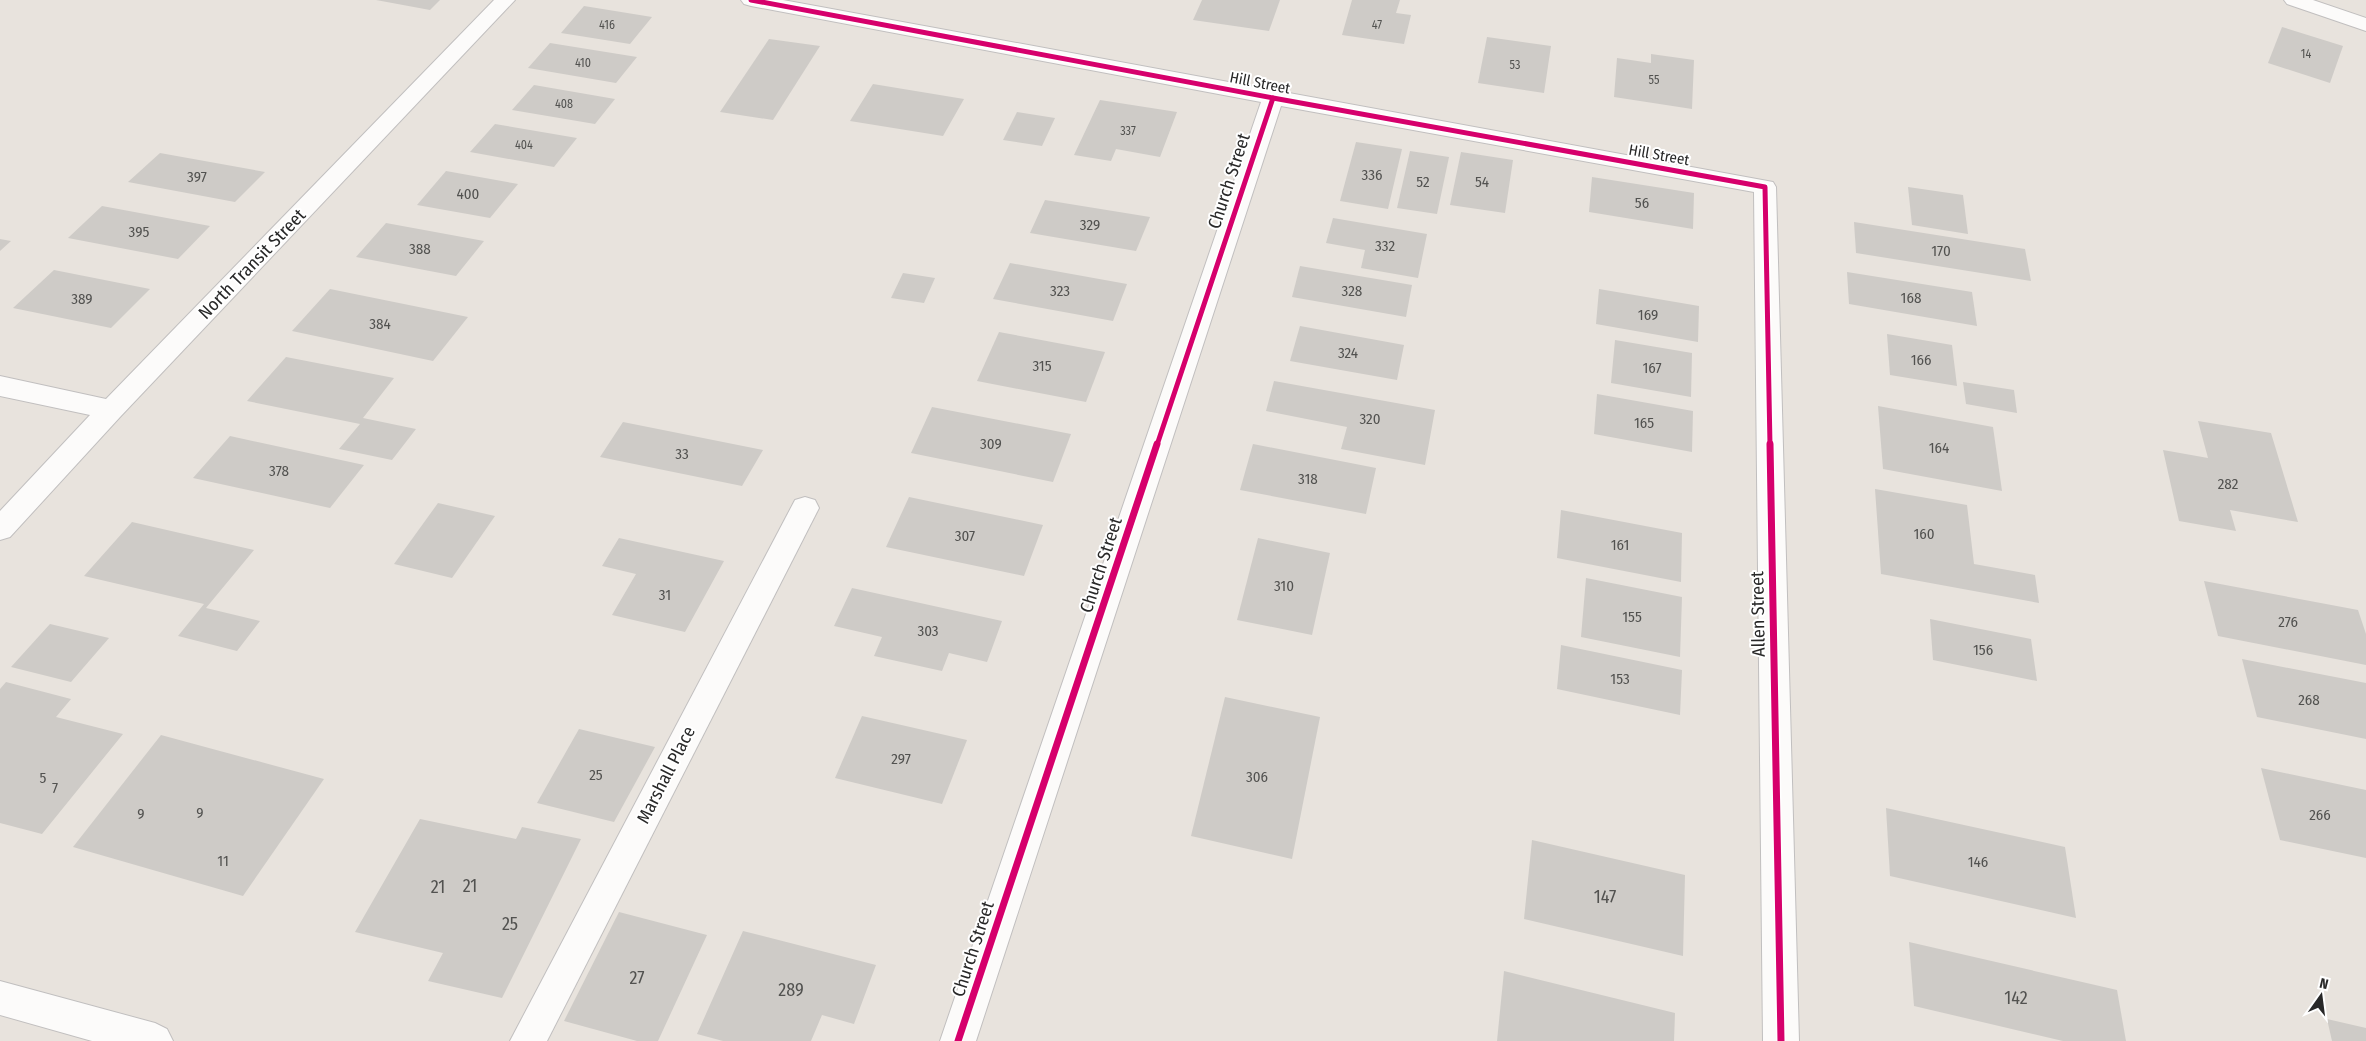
<svg xmlns="http://www.w3.org/2000/svg" width="2366" height="1041" font-family="'Fira Sans Condensed',sans-serif">
  <rect width="100%" height="100%" fill="#e8e3dd"/>
  <g fill="#cecbc7">
    <polygon points="376,0 440,0 430,10"/>
    <polygon points="1202,0 1280,0 1269,31 1193,20"/>
    <polygon points="1352,0 1400,0 1396,13 1411,15 1404,44 1342,35"/>
    <polygon points="584,6 652,17 630,44 561,33"/>
    <polygon points="2282,27 2343,46 2330,83 2268,63"/>
    <polygon points="1487,37 1551,46 1544,93 1478,83"/>
    <polygon points="769,39 820,46 773,120 720,112"/>
    <polygon points="550,43 637,57 616,83 528,68"/>
    <polygon points="1651,54 1694,60 1692,109 1614,97 1617,58 1651,63"/>
    <polygon points="873,84 964,99 943,136 850,121"/>
    <polygon points="534,85 615,99 595,124 512,110"/>
    <polygon points="1100,100 1177,112 1160,157 1116,149 1111,161 1074,155"/>
    <polygon points="1017,112 1055,118 1042,146 1003,140"/>
    <polygon points="495,124 577,138 554,167 470,152"/>
    <polygon points="1356,142 1402,149 1388,209 1340,201"/>
    <polygon points="1410,151 1449,157 1437,214 1397,208"/>
    <polygon points="1461,152 1513,160 1505,213 1450,205"/>
    <polygon points="160,153 265,172 235,202 128,182"/>
    <polygon points="446,171 518,184 490,218 417,205"/>
    <polygon points="1592,177 1694,193 1693,229 1589,212"/>
    <polygon points="1908,187 1963,195 1968,234 1912,225"/>
    <polygon points="1045,200 1150,217 1136,251 1030,233"/>
    <polygon points="102,206 210,226 178,259 68,238"/>
    <polygon points="1333,218 1427,234 1418,278 1361,268 1365,250 1326,243"/>
    <polygon points="1854,222 2025,249 2031,281 1856,253"/>
    <polygon points="386,223 484,241 456,276 356,257"/>
    <polygon points="0,239 11,241 0,251"/>
    <polygon points="1010,263 1127,284 1113,321 993,299"/>
    <polygon points="1300,266 1412,285 1406,317 1292,297"/>
    <polygon points="54,270 150,289 111,328 13,308"/>
    <polygon points="1847,272 1972,292 1977,326 1849,304"/>
    <polygon points="903,273 935,278 924,303 891,298"/>
    <polygon points="330,289 468,317 433,361 292,331"/>
    <polygon points="1599,289 1699,306 1698,342 1596,324"/>
    <polygon points="1300,326 1404,345 1397,380 1290,361"/>
    <polygon points="999,332 1105,352 1086,402 977,381"/>
    <polygon points="1887,334 1952,345 1957,386 1890,375"/>
    <polygon points="1615,340 1692,353 1691,397 1611,383"/>
    <polygon points="286,357 394,378 363,418 416,429 392,460 339,449 360,424 247,401"/>
    <polygon points="1274,381 1435,410 1425,465 1341,449 1347,427 1266,411"/>
    <polygon points="1963,382 2014,390 2017,413 1966,404"/>
    <polygon points="1597,394 1693,411 1692,452 1594,434"/>
    <polygon points="1878,406 1993,427 2002,491 1883,469"/>
    <polygon points="932,407 1071,434 1053,482 911,453"/>
    <polygon points="2198,421 2271,433 2298,522 2230,510 2236,531 2179,521 2163,450 2208,458"/>
    <polygon points="623,422 763,450 742,486 600,457"/>
    <polygon points="230,436 364,465 330,508 193,478"/>
    <polygon points="1253,444 1376,468 1366,514 1240,490"/>
    <polygon points="1875,489 1967,505 1974,564 2035,575 2039,603 1881,574"/>
    <polygon points="909,497 1043,525 1024,576 886,547"/>
    <polygon points="438,503 495,516 452,578 394,564"/>
    <polygon points="1561,510 1682,533 1681,582 1557,558"/>
    <polygon points="132,522 254,550 206,608 260,621 237,651 178,636 204,604 84,576"/>
    <polygon points="619,538 724,561 685,632 612,615 636,574 602,566"/>
    <polygon points="1258,538 1330,553 1312,635 1237,620"/>
    <polygon points="1586,578 1682,597 1680,657 1581,637"/>
    <polygon points="2204,581 2358,610 2366,634 2366,665 2218,636"/>
    <polygon points="852,588 1002,621 987,662 949,653 942,671 874,656 882,637 834,626"/>
    <polygon points="1930,619 2031,639 2037,681 1933,660"/>
    <polygon points="50,624 109,638 71,682 11,667"/>
    <polygon points="1561,645 1682,670 1680,715 1557,689"/>
    <polygon points="2242,659 2366,683 2366,739 2257,717"/>
    <polygon points="6,682 71,699 56,717 123,734 42,834 0,823 0,689"/>
    <polygon points="1225,697 1320,717 1292,859 1191,836"/>
    <polygon points="862,716 967,740 942,804 835,778"/>
    <polygon points="579,729 655,747 614,822 537,803"/>
    <polygon points="161,735 324,779 243,896 73,847"/>
    <polygon points="2261,768 2366,790 2366,858 2280,840"/>
    <polygon points="1886,808 2065,847 2076,918 1890,876"/>
    <polygon points="420,819 516,839 522,827 581,839 502,998 428,981 443,953 355,932"/>
    <polygon points="1532,840 1685,875 1683,956 1524,919"/>
    <polygon points="619,912 707,935 658,1041 637,1041 564,1021"/>
    <polygon points="743,931 876,965 854,1024 822,1015 811,1041 723,1041 697,1034"/>
    <polygon points="1909,942 2117,990 2126,1041 2063,1041 1914,1006"/>
    <polygon points="1504,971 1675,1013 1674,1041 1497,1041"/>
    <polygon points="2327,1019 2366,1028 2366,1041 2332,1041"/>
  </g>
  <g fill="none" stroke-linecap="round" stroke-linejoin="round">
    <defs>
      <g id="street">
        <polygon points="494,0 515,0 120,417 10,537 0,540 0,511 90,415 0,396 0,376 106,399"/>
        <polygon points="741,0 783,0 1773,182 1776,187 1799,1041 1763,1041 1754,192 1281,106 976,1041 940,1041 1261,102 751,6 744,4"/>
        <polygon points="805,497 815,500 819,508 547,1041 510,1041 795,500"/>
        <polygon points="0,981 155,1023 167,1029 173,1041 92,1041 0,1015"/>
      </g>
      <polygon id="secondary" points="2284,0 2313,0 2366,18 2366,31 2287,4"/>
    </defs>
    <use href="#street" stroke="#c1bfbf" stroke-width="2"/>
    <use href="#secondary" stroke="#c1bfbf" stroke-width="2"/>
    <use href="#street" fill="#fcfbfa" fill-rule="evenodd"/>
    <use href="#secondary" fill="#fcfbfa" fill-rule="evenodd"/>
    <defs>
      <g id="cycleway-far1">
        <polyline points="751,0 1273,98 1765,187 1770,445"/>
        <polyline points="1157,445 1273,98"/>
      </g>
      <g id="cycleway">
        <polyline points="1770,444 1781,1041"/>
        <polyline points="958,1041 1157,444"/>
      </g>
    </defs>
    <use href="#cycleway-far1" stroke="#fff" stroke-width="8"/>
    <use href="#cycleway" stroke="#fff" stroke-width="10"/>
    <use href="#cycleway-far1" stroke="#d6006c" stroke-width="5"/>
    <use href="#cycleway" stroke="#d6006c" stroke-width="7"/>
  </g>
  <g text-anchor="middle" dominant-baseline="central" stroke-width="4" stroke-linejoin="round" paint-order="stroke">
    <g font-size="12" fill="#525250">
      <text x="607" y="25">416</text>
      <text x="1377" y="25">47</text>
      <text x="2306" y="54">14</text>
      <text x="583" y="63">410</text>
      <text x="1515" y="65">53</text>
      <text x="1654" y="80">55</text>
      <text x="564" y="104">408</text>
      <text x="1128" y="131">337</text>
      <text x="524" y="145">404</text>
    </g>
    <g font-size="15" fill="#282828" stroke="#fff">
      <text transform="translate(1260 83) rotate(11)">Hill Street</text>
      <text transform="translate(1659 155) rotate(10)">Hill Street</text>
    </g>
    <g font-size="15" fill="#525250">
      <text x="1372" y="175">336</text>
      <text x="197" y="177">397</text>
      <text x="1423" y="182">52</text>
      <text x="1482" y="182">54</text>
      <text x="468" y="194">400</text>
      <text x="1642" y="203">56</text>
      <text x="1090" y="225">329</text>
      <text x="139" y="232">395</text>
      <text x="1385" y="246">332</text>
      <text x="420" y="249">388</text>
      <text x="1941" y="251">170</text>
      <text x="1060" y="291">323</text>
      <text x="1352" y="291">328</text>
      <text x="1911" y="298">168</text>
      <text x="82" y="299">389</text>
      <text x="1648" y="315">169</text>
      <text x="380" y="324">384</text>
      <text x="1348" y="353">324</text>
      <text x="1921" y="360">166</text>
      <text x="1042" y="366">315</text>
      <text x="1652" y="368">167</text>
      <text x="1370" y="419">320</text>
      <text x="1644" y="423">165</text>
      <text x="991" y="444">309</text>
      <text x="1939" y="448">164</text>
      <text x="682" y="454">33</text>
      <text x="279" y="471">378</text>
      <text x="1308" y="479">318</text>
      <text x="2228" y="484">282</text>
      <text x="1924" y="534">160</text>
      <text x="965" y="536">307</text>
      <text x="1620" y="545">161</text>
      <text x="1284" y="586">310</text>
      <text x="665" y="595">31</text>
      <text x="1632" y="617">155</text>
      <text x="2288" y="622">276</text>
      <text x="928" y="631">303</text>
      <text x="1983" y="650">156</text>
      <text x="1620" y="679">153</text>
      <text x="2309" y="700">268</text>
      <text x="901" y="759">297</text>
      <text x="596" y="775">25</text>
      <text x="1257" y="777">306</text>
      <text x="43" y="778">5</text>
      <text x="55" y="788">7</text>
      <text x="200" y="813">9</text>
      <text x="141" y="814">9</text>
      <text x="2320" y="815">266</text>
      <text x="223" y="861">11</text>
      <text x="1978" y="862">146</text>
    </g>
    <g font-size="18" fill="#282828" stroke="#fff">
      <text transform="translate(1229 181) rotate(-72)">Church Street</text>
      <text transform="translate(252 264) rotate(-46)">North Transit Street</text>
      <text transform="translate(1101 565) rotate(-72)">Church Street</text>
      <text transform="translate(1758 614) rotate(-91)">Allen Street</text>
      <text transform="translate(666 775) rotate(-63)">Marshall Place</text>
      <text transform="translate(973 949) rotate(-72)">Church Street</text>
    </g>
    <g font-size="18" fill="#525250">
      <text x="470" y="886">21</text>
      <text x="438" y="887">21</text>
      <text x="1605" y="897">147</text>
      <text x="510" y="924">25</text>
      <text x="637" y="978">27</text>
      <text x="791" y="990">289</text>
      <text x="2016" y="998">142</text>
    </g>
  </g>
  <g transform="translate(2321 996) rotate(14)" stroke="#ffffff" stroke-width="4" paint-order="stroke">
  <path d="M0-4L9 19L0 12L-9 19Z" fill="#282828"/>
  <text y="-8" font-size="14" font-weight="bold" text-anchor="middle" fill="#282828">N</text>
  </g>
</svg>
